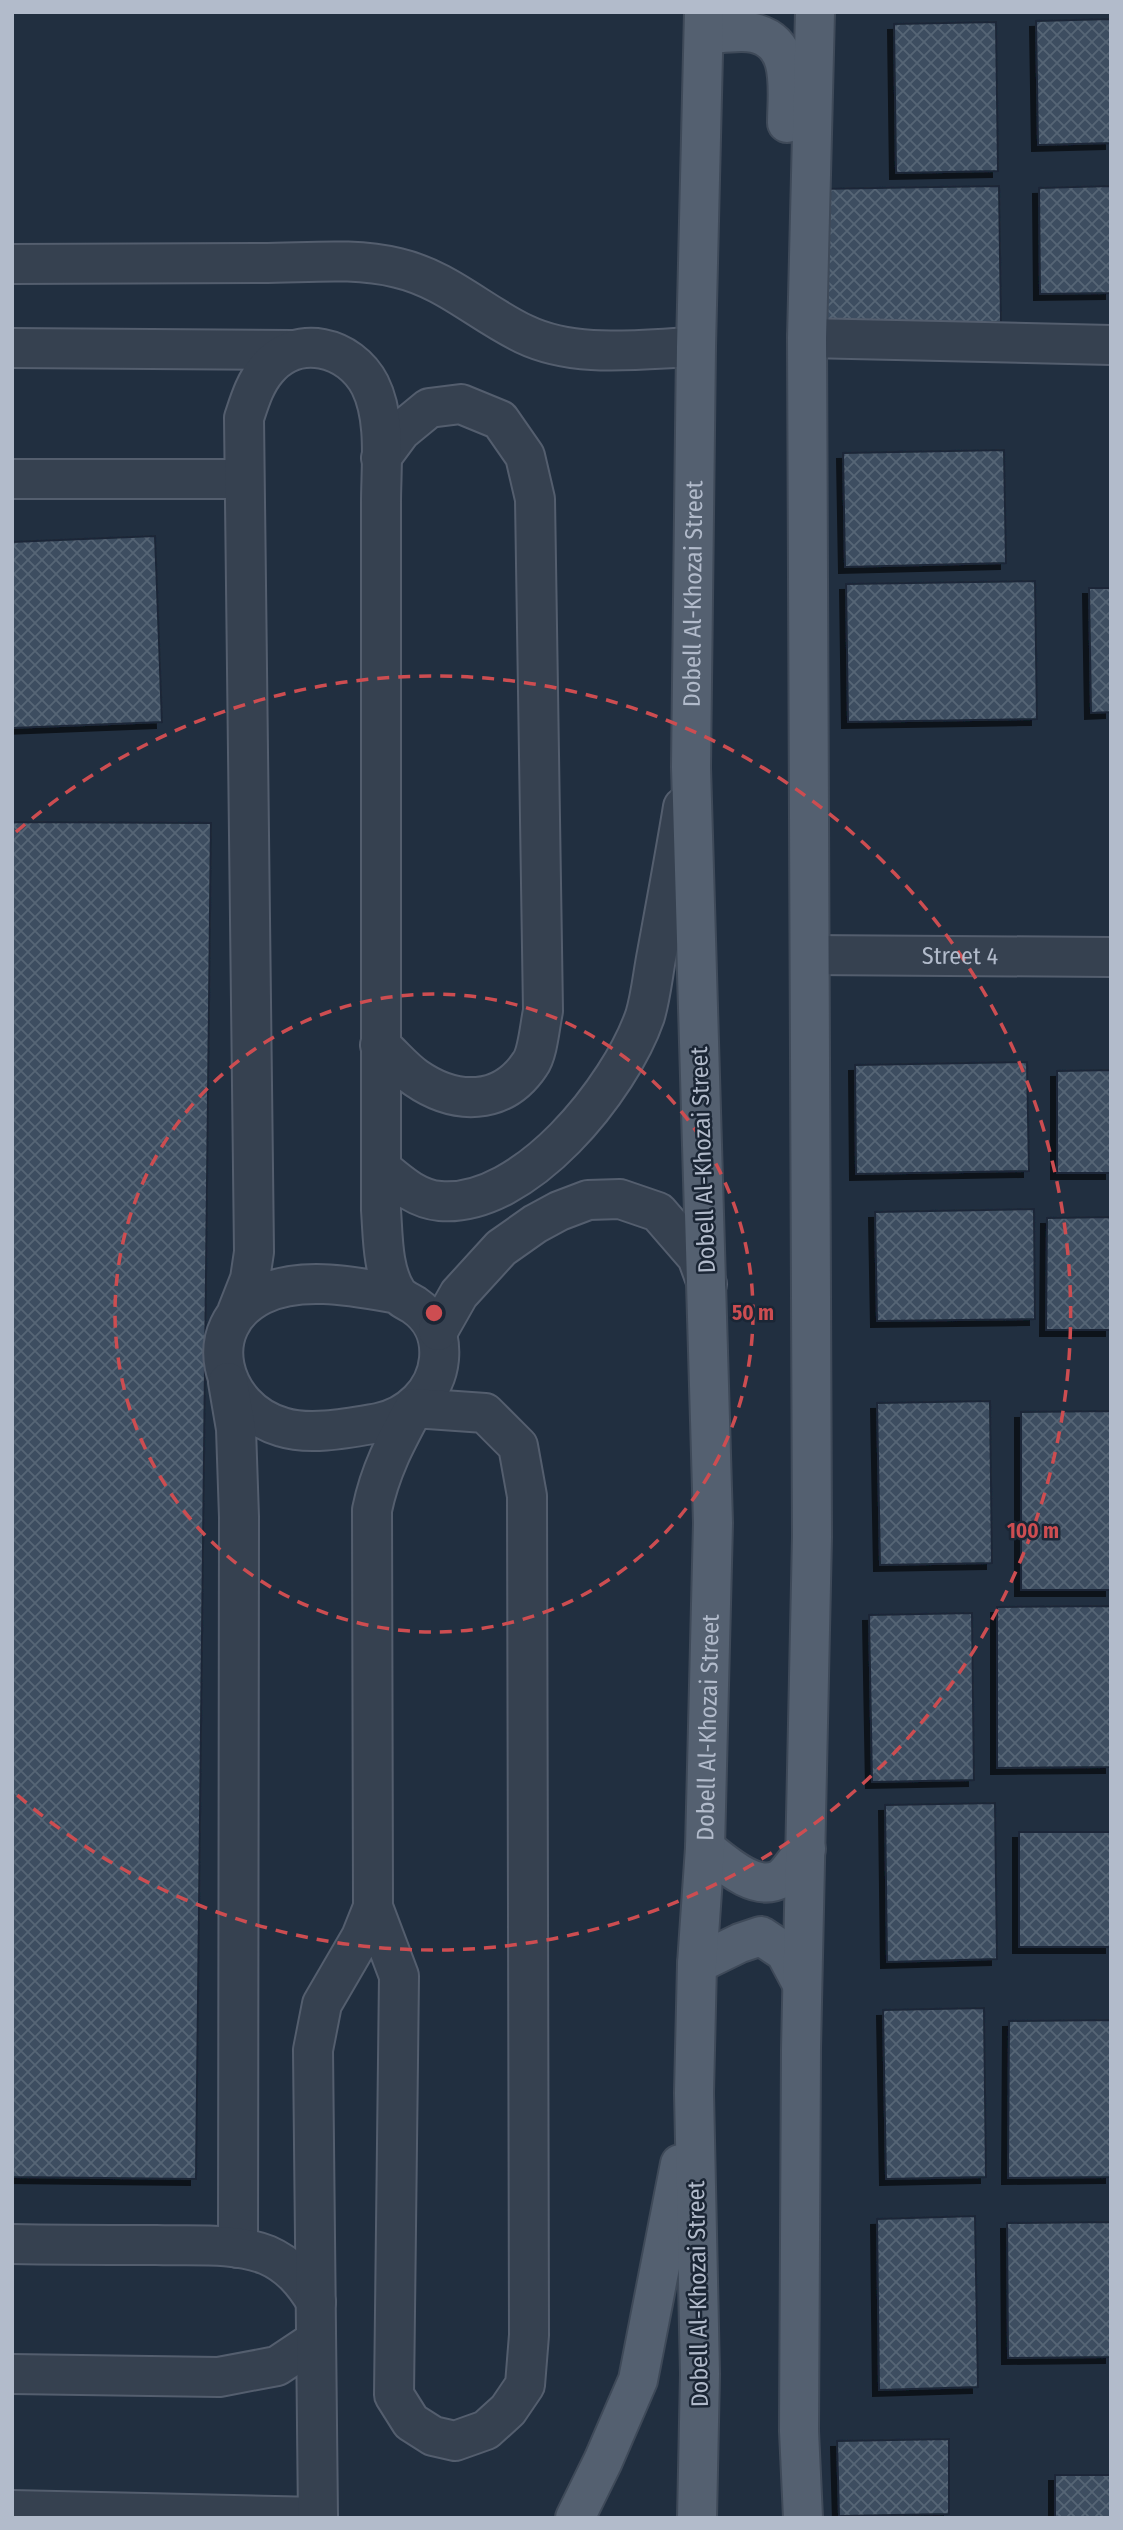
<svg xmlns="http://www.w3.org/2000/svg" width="1123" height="2530" font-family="'Fira Sans Condensed',sans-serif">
  <defs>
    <pattern id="building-cross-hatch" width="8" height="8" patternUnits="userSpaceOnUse" patternTransform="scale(1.75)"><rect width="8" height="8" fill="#3d4d60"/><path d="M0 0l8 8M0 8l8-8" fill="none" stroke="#576575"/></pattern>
    <filter id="shadow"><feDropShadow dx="-6" dy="6" stdDeviation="0" flood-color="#0009"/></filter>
  </defs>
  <rect width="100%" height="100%" fill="#212f40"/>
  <g fill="url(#building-cross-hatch)" stroke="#1d2837" stroke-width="2" filter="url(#shadow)">
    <polygon points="1111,19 1111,143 1038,145 1036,21"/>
    <polygon points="996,22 998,171 896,173 894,24"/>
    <polygon points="999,186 1001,322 816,325 814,189"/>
    <polygon points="1111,186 1111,293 1040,294 1039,188"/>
    <polygon points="1004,450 1006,563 845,567 843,453"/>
    <polygon points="155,536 162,722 12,728 12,542"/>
    <polygon points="1035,581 1037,719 848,722 846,584"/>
    <polygon points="1089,588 1111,588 1111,712 1091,713"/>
    <polygon points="12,822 211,823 196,2179 12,2177"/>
    <polygon points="1027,1062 1029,1171 856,1174 855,1065"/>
    <polygon points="1111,1070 1111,1173 1057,1173 1057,1071"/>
    <polygon points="1034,1209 1035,1319 877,1321 875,1212"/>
    <polygon points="1111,1217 1111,1330 1046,1330 1047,1218"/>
    <polygon points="990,1401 992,1563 880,1565 877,1403"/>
    <polygon points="1111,1411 1111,1590 1021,1590 1021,1412"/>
    <polygon points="1111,1606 1111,1767 997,1768 997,1607"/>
    <polygon points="972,1613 974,1780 872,1782 869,1615"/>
    <polygon points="995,1803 997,1959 887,1962 885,1805"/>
    <rect x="1019" y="1832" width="92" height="115"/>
    <polygon points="984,2008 986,2177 886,2179 883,2010"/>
    <polygon points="1111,2020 1111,2177 1008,2178 1009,2021"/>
    <polygon points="975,2216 978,2387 879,2390 877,2219"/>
    <polygon points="1111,2222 1111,2357 1008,2358 1007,2223"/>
    <polygon points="949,2439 949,2514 839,2516 837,2441"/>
    <rect x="1055" y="2475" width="56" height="43"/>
  </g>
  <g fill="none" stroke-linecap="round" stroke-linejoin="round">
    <defs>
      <g id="minor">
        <path d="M12 264C95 264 178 263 261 263 307 263 353 257 398 268 446 279 480 313 524 334 576 359 639 349 696 347"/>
        <polyline points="807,338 1111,345"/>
        <polyline points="12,348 292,350"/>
        <polyline points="12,479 243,479"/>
        <path id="s1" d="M810 955 1111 957"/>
        <path d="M380 1045C392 1055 403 1069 416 1078 455 1105 502 1106 530 1064 538 1053 540 1024 543 1011L535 499 525 456 500 420 461 404 429 408 401 431 381 458"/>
        <path d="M381 1168C399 1183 416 1199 440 1201 525 1208 620 1088 645 1016 651 996 653 973 657 953 666 904 675 856 683 807"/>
        <path d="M237 1312 250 1279 254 1252 244 418C250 400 255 383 267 369 297 333 350 346 370 385 387 419 381 466 381 503V1210C383 1236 382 1270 397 1293 400 1298 409 1302 414 1305 433 1318 441 1336 439 1359 436 1392 409 1417 378 1423 349 1428 310 1436 282 1427 220 1409 198 1327 261 1295 301 1275 357 1287 398 1294"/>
        <polyline points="438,1331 459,1294 501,1248 535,1224 559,1211 588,1200 620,1199 658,1212 697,1257 707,1284"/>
        <polyline points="228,1382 236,1429 239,1517 238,2248"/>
        <path d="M12 2244C60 2245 108 2245 156 2245 192 2246 234 2242 267 2255 290 2265 304 2282 316 2302"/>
        <polyline points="12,2374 219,2377 277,2366 316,2340"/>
        <polyline points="12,2510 318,2517"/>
        <path d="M318 2518 313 2050 322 2004 361 1937 373 1907 372 1510C380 1471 395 1443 414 1408L485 1413 518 1446 527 1496 529 2335 525 2385 508 2410 486 2430 455 2441 433 2436 411 2422 394 2395 399 1976 373 1907"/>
      </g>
      <g id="major">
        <path d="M704 35C719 34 738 30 754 33 796 43 787 91 787 123"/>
        <path d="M705 1848C723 1862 755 1893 780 1879 787 1875 800 1856 806 1849"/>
        <polyline points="697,1964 740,1943 761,1936 785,1952 802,1984"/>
        <polyline points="575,2518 603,2461 638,2380 680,2164"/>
        <path id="s2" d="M697 2518 700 2374 694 2093 697 1964 705 1848 713 1523 691 767 696 347 704 12"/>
        <polyline points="803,2518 799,2431 801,2049 812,1537 807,338 815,12"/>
      </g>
    </defs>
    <use href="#minor" stroke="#545e6e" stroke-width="42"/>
    <use href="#major" stroke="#3f4a59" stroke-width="42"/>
    <use href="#minor" stroke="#364150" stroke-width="38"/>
    <use href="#major" stroke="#546070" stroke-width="38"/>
  </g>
  <g fill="none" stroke="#cd4d51" stroke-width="3.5" stroke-dasharray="12 9">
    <circle cx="434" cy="1313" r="319"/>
    <path d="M16 832A637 637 0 1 1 16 1794"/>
  </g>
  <g text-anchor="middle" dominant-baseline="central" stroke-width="5" stroke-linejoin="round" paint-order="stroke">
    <g font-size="24" fill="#b2bbcb" stroke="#1b2635">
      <text stroke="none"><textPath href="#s2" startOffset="1925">Dobell Al-Khozai Street</textPath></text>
      <text stroke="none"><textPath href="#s1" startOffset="150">Street 4</textPath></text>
      <text transform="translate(703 1160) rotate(-92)">Dobell Al-Khozai Street</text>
      <text stroke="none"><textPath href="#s2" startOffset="791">Dobell Al-Khozai Street</textPath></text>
      <text transform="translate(698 2294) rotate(-91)">Dobell Al-Khozai Street</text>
    </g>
  </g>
  <circle cx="434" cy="1313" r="10" fill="#cd4d51" stroke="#1b2635" stroke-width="3.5"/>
  <g font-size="21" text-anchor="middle" font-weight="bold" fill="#cd4d51" stroke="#1b2635" stroke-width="5" stroke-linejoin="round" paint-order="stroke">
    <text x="753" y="1320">50 m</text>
    <text x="1033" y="1538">100 m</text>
  </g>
  <rect width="1123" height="2530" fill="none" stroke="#b2bbcb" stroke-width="28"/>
</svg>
